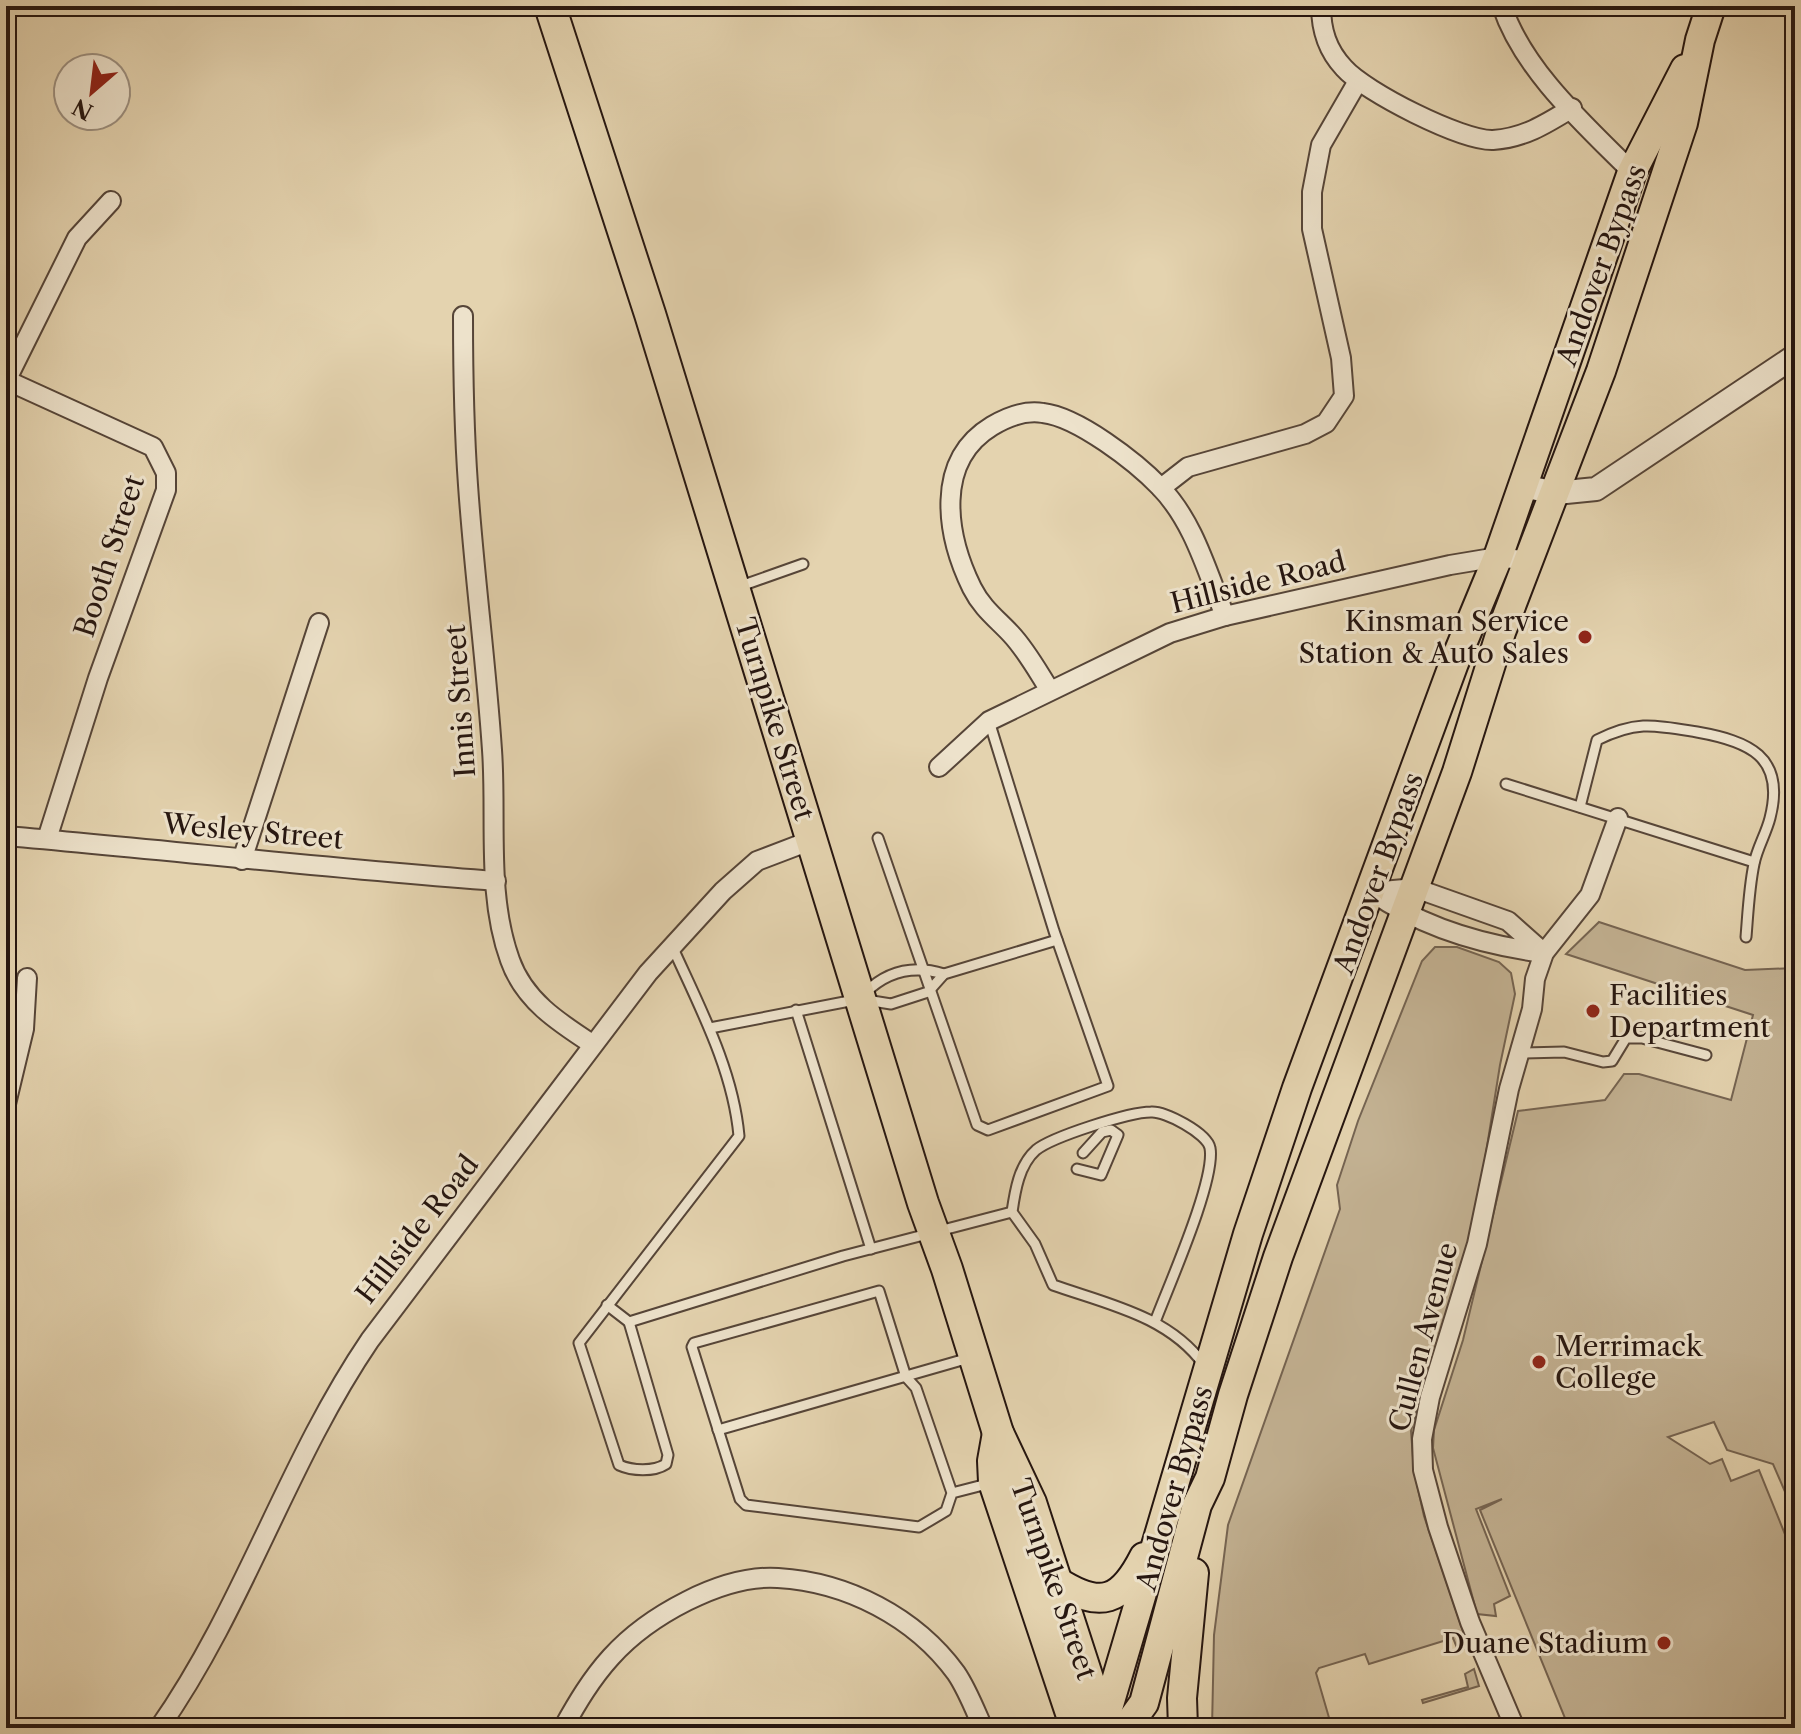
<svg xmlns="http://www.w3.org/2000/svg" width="1801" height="1734" font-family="'Libre Caslon Text',serif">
  <rect width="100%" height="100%" fill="#e4d3af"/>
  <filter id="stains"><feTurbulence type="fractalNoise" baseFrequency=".0025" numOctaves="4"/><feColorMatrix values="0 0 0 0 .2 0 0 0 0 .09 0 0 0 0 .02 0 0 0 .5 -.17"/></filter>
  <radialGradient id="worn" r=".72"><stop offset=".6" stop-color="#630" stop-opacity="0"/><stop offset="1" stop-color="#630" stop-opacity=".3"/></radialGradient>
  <g fill="#c4b394" stroke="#756452" stroke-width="2">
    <polygon points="1599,922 1745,970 1795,968 1795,1515 1773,1464 1727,1450 1714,1422 1668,1437 1710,1464 1722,1459 1731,1481 1759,1470 1795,1559 1795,1728 1569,1728 1480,1510 1502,1499 1476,1509 1510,1596 1494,1604 1496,1616 1477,1614 1433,1448 1434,1430 1463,1340 1518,1111 1605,1100 1624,1074 1639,1074 1731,1100 1753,1015 1566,954"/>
    <polygon points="1435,947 1457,947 1499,962 1511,973 1515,994 1500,1065 1474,1228 1442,1347 1419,1399 1411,1431 1414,1471 1424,1516 1468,1646 1459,1653 1453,1638 1369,1664 1365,1654 1319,1668 1316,1673 1332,1728 1212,1728 1214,1635 1228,1525 1340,1209 1337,1185 1358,1121 1422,961"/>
    <polygon points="1474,1669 1479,1686 1423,1703 1422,1700 1468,1687 1465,1674"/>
  </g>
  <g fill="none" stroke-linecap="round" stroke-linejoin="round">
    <defs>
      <g id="service">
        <polyline points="738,587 803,564"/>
        <polyline points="1506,784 1754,862"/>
        <path d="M1580 807 1597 740C1637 720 1655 725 1697 732 1748 741 1786 756 1770 818 1766 834 1757 848 1754 864 1749 888 1748 913 1746 937"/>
        <polyline points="878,838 977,1125 988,1130 1108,1086 1054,931 989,721"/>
        <path d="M865 993C887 971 914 965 944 974"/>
        <polyline points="796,1010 871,1249"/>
        <polyline points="710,1028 860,999 891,1004 928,992 944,974 1057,940"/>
        <polyline points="1520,1053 1564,1052 1603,1062 1612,1061 1626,1038 1642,1038 1706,1055"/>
        <polyline points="1077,1169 1101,1175 1118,1135 1111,1130 1102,1132 1083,1153"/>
        <polyline points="607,1305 629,1322 843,1256 1012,1212"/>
        <path d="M629 1322 668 1455 666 1464C654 1472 632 1471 619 1465L579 1343 739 1136C733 1069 699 1006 672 946"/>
        <path d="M1155 1322C1168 1287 1216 1180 1210 1148 1207 1133 1165 1111 1151 1112 1129 1112 1052 1137 1036 1150 1019 1165 1015 1191 1012 1212L1035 1244 1053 1285C1107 1304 1169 1316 1204 1365"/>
        <polyline points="718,1430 969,1358"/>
        <polyline points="952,1493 916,1388 906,1377 879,1291 694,1343 692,1347 740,1499 746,1505 919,1527 946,1511 952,1493 991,1483"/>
      </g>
      <g id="minor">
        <path d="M1321 6C1321 30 1327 50 1344 68 1365 92 1462 141 1493 140 1524 138 1546 124 1572 108"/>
        <path d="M1502 6C1523 70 1585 125 1632 172"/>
        <path d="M463 316C463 372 464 429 468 485 474 573 486 661 492 750 497 818 486 894 510 960 524 1000 558 1022 592 1044"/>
        <polyline points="6,380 153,447 166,473 166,490 98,678 47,839"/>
        <polyline points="6,381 77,238 111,201"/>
        <polyline points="1161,488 1188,467 1305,434 1326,423 1344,396 1341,358 1312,229 1312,192 1321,145 1358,81"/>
        <path d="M1049 689C1037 670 1026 650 1011 634 997 619 982 608 972 588 946 535 934 461 992 426 1007 417 1025 410 1043 413 1078 417 1136 462 1160 487 1194 522 1207 572 1225 616"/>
        <polyline points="939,767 989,721 1170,633 1225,616 1450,565 1498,557 1529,561"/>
        <path d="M6 836C169 850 332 869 496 881"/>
        <polyline points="242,860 319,623"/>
        <path d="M1415 888 1508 921 1544 953C1482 945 1423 928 1372 892Z"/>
        <polyline points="6,1104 24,1029 27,978"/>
        <path d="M159 1728C244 1607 287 1462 370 1340L648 973 723 891 757 861 812 840"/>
        <path d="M563 1728C577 1703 591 1679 611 1657 647 1617 722 1574 778 1578 847 1582 915 1617 956 1673 967 1689 975 1710 983 1728"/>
        <polyline points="1515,1728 1470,1622 1438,1527 1423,1470 1422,1439 1430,1397 1477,1244 1509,1089 1532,1009 1535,979 1544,953 1590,895 1618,818"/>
      </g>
      <polyline id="tertiary" points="1523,486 1556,493 1596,489 1795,356"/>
      <g id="primary">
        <path d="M1058 1582C1101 1609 1121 1602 1144 1557"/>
        <polyline points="1103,1725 1248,1234 1297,1088 1454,663 1498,557 1632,172 1685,69"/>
        <polyline points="1126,1728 1144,1703 1197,1505 1210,1478 1233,1395 1278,1257 1457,772 1501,632 1601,371 1683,123 1700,40 1711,6"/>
        <polyline points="1183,1728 1182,1698 1194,1573"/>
      </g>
      <g id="trunk">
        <polyline points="550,6 650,314 923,1203 947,1269 998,1433 1031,1503 1104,1728"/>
        <polyline points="998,1433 993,1461 994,1482 1076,1728"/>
      </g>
    </defs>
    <use href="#service" stroke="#564538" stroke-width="13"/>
    <use href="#minor" stroke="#564538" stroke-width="22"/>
    <use href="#tertiary" stroke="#564538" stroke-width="26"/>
    <use href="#primary" stroke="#261610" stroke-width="32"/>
    <use href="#trunk" stroke="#261610" stroke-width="34"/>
    <use href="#service" stroke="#ede2cb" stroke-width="9"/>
    <use href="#minor" stroke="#ede2cb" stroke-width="18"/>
    <use href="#tertiary" stroke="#ede2cb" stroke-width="22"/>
    <use href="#primary" stroke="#e4d3af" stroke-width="28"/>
    <use href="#trunk" stroke="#e4d3af" stroke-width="30"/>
  </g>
  <g fill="#8f2418" stroke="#ede2cb" stroke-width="3">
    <circle cx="1585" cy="637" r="8"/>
    <circle cx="1593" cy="1011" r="8"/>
    <circle cx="1539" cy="1362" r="8"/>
    <circle cx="1664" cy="1643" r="8"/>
  </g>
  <g text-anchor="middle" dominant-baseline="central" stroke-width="6" stroke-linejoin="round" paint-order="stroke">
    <g font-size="28" fill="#261610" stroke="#ede2cb">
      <text transform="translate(1601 265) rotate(-70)">Andover Bypass</text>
      <text transform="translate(109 556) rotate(-72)">Booth Street</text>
      <text transform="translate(1258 582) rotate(-14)">Hillside Road</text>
      <text transform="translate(460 701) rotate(-94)">Innis Street</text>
      <text transform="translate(775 719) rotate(73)">Turnpike Street</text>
      <text transform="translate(253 831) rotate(5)">Wesley Street</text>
      <text transform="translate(1378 873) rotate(-70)">Andover Bypass</text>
      <text transform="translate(417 1229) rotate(-52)">Hillside Road</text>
      <text transform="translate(1423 1337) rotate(-75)">Cullen Avenue</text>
      <text transform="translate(1174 1488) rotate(-74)">Andover Bypass</text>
      <text transform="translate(1054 1579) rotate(71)">Turnpike Street</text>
    </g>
    <g font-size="28" fill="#261610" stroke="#ede2cb" text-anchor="end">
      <text x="1569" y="621">Kinsman Service<tspan x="1569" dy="32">Station &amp; Auto Sales</tspan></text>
      <text x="1609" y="995" text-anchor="start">Facilities<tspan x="1609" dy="32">Department</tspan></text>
      <text x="1555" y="1346" text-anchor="start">Merrimack<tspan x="1555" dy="32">College</tspan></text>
      <text x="1648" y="1643">Duane Stadium</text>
    </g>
  </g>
  <rect width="1801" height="1734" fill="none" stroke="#e4d3af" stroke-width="32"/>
  <rect x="8" y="8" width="1785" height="1718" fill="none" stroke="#261610" stroke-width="4"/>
  <rect x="16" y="16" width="1769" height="1702" fill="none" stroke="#261610" stroke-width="2"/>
  <g transform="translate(92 92) rotate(208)"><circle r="38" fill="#ede2cb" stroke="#9d9080" stroke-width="2"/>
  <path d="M0-6L14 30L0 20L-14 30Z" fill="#8f2418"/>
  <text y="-12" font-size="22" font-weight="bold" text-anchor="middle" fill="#261610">N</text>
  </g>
  <rect width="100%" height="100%" filter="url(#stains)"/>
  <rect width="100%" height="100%" fill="url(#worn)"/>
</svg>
